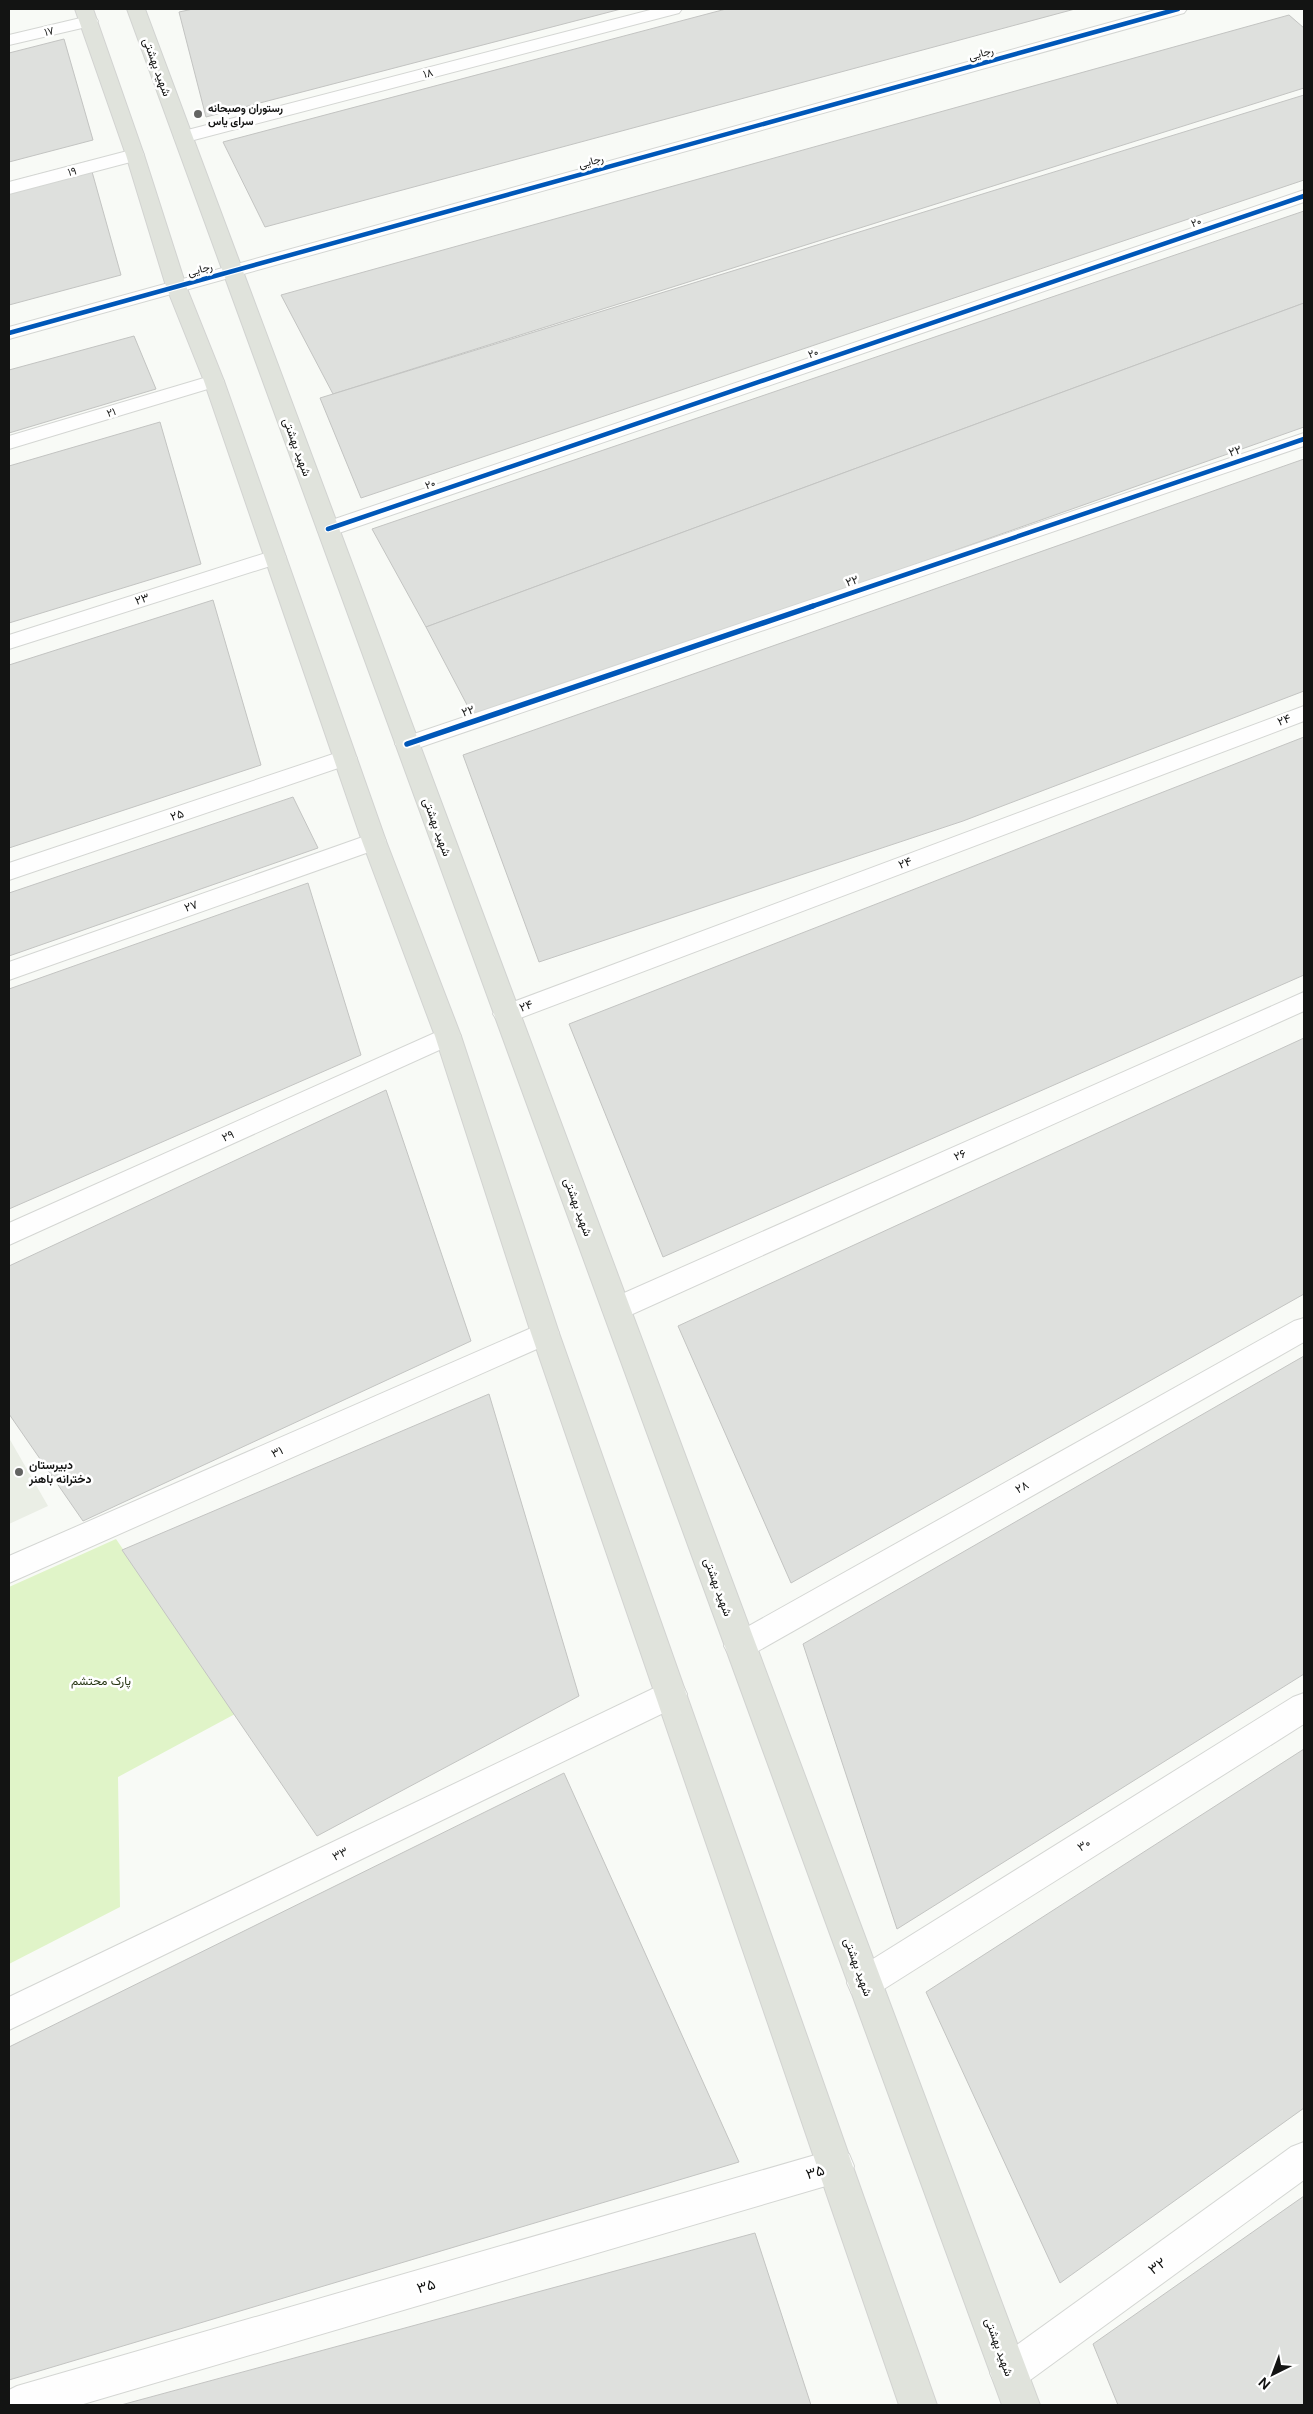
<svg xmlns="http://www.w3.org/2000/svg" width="1313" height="2414" font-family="'DM Sans',Vazirmatn,sans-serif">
  <rect width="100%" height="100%" fill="#f8faf6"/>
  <polygon fill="#eaeee5" points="9,1438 48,1506 9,1524"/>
  <polygon fill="#e0f4c8" points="116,1539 235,1714 118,1777 120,1907 9,1964 9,1587"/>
  <g fill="#dee0dd" stroke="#c3c4c2">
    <polygon points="193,9 621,9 206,117 179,12"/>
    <polygon points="726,9 1075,9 265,227 223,142"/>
    <polygon points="1289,15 1304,28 1304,88 333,394 281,295"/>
    <polygon points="64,39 93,140 9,162 9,53"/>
    <polygon points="1304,95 1304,180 361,498 320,398"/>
    <polygon points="89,161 121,275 9,305 9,182"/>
    <polygon points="1304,211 1304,303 426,627 372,529"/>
    <polygon points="1304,303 1304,427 475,720 426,627"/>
    <polygon points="134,336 156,389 9,433 9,370"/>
    <polygon points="160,422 201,564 9,623 9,466"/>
    <polygon points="1304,459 1304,691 963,821 539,962 463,755"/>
    <polygon points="213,600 261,765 9,848 9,665"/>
    <polygon points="1304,737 1304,975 663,1257 569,1024"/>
    <polygon points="293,797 318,848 9,956 9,893"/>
    <polygon points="308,883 361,1055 9,1209 9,989"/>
    <polygon points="1304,1038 1304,1294 791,1583 678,1326"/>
    <polygon points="386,1090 471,1341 83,1521 9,1414 9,1266"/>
    <polygon points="1304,1356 1304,1674 897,1929 803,1644"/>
    <polygon points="489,1394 579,1696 317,1836 122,1550"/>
    <polygon points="1304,1749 1304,2108 1060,2283 926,1992"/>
    <polygon points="564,1773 739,2162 9,2380 9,2047"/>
    <polygon points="1304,2196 1304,2405 1118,2405 1093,2344"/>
    <polygon points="755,2233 811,2405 121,2405"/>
  </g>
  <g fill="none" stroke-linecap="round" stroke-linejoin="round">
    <defs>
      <g id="minor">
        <polygon points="654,9 682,9 679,13 190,141 176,141 174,137 176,133"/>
        <polygon points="1159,9 1187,9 1184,13 9,339 9,327"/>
        <polygon points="89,16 95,17 98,21 95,25 9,45 9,35"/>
        <polygon points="135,149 142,151 144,155 142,159 9,194 9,182"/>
        <polygon points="1304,190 1304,202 336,534 328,536 320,534 317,529 320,524"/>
        <polygon points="214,375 221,377 224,381 221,385 9,449 9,436"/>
        <polygon points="1304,433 1304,446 415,749 407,752 399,749 395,744 399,739"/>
        <polygon points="275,550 283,552 286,557 283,562 9,649 9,635"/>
        <polygon points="1304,706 1304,721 515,1020 506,1023 497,1020 493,1014 497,1008"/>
        <polygon points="345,750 353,753 357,758 353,763 9,880 9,863"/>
        <polygon points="374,833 383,835 386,841 383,847 9,980 9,962"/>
        <polygon points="1304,992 1304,1011 626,1317 616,1320 606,1317 602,1309 606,1301"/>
        <polygon points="448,1027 457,1030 461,1036 457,1042 9,1245 9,1223"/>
        <polygon points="1304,1318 1304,1342 751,1655 740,1659 729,1655 724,1646 729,1637 1294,1321"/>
        <polygon points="545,1322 555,1325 559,1333 555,1341 9,1583 9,1556"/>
        <polygon points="671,1680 682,1684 687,1694 682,1704 9,2030 9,1997"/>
        <polygon points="1304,1693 1304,1724 876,1994 864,1999 852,1994 847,1983 852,1972 1293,1697"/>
        <polygon points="1304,2142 1304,2180 1022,2386 1009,2392 996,2386 990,2373 996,2360 1291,2147"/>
        <polygon points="836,2149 849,2154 854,2166 849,2178 836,2183 80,2405 9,2405 9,2390 17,2386"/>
      </g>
      <g id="major">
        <polygon points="75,9 93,9 144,155 186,286 224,381 386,841 461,1036 559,1333 937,2405 899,2405 531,1333 435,1036 362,841 204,381 166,286 126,155"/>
        <polygon points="127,9 145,9 1040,2405 1002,2405"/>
      </g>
    </defs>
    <use href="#minor" stroke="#d4d6d3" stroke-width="2"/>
    <use href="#major" stroke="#d2d3d1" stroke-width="2"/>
    <use href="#minor" fill="#fefefe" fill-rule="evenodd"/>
    <use href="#major" fill="#e0e3dc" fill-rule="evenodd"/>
    <defs>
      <g id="cycleway-far1">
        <polyline points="9,333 1178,9"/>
        <polyline points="328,529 1304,196"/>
        <polyline points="810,607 1304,439"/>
      </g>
      <polyline id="cycleway" points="407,744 813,606"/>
    </defs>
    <use href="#cycleway-far1" stroke="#fff" stroke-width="7"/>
    <use href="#cycleway" stroke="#fff" stroke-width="9"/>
    <use href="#cycleway-far1" stroke="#0057b8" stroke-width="4.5"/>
    <use href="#cycleway" stroke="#0057b8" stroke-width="5.5"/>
  </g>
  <g fill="#636462" stroke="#fff" stroke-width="2">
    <circle cx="198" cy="114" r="5"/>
    <circle cx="19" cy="1472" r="5"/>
  </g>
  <g text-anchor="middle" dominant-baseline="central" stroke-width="5" stroke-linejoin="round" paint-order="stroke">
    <g font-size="11" fill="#131413" stroke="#fff">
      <text transform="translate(49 31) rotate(-13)">۱۷</text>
      <text transform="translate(981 53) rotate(-15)">رجایی</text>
      <text transform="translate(428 73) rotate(-15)">۱۸</text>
      <text transform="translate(591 161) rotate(-15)">رجایی</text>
      <text transform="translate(72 171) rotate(-14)">۱۹</text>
      <text transform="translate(1196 222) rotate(-19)">۲۰</text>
      <text transform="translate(200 269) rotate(-15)">رجایی</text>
      <text transform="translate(813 353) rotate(-19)">۲۰</text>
      <text transform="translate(111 412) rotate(-17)">۲۱</text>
      <text transform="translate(430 484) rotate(-19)">۲۰</text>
    </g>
    <g font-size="11" font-weight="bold" fill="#131413" stroke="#fff" text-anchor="start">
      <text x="208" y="108">رستوران وصبحانه<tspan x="208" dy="13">سرای یاس</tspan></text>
    </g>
    <g font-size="12" fill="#131413" stroke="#fff">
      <text transform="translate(157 67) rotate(70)">شهید بهشتی</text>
      <text transform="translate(297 447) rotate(70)">شهید بهشتی</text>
      <text transform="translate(1235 451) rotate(-19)">۲۲</text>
      <text transform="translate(852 581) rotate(-19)">۲۲</text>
      <text transform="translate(142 599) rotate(-18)">۲۳</text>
      <text transform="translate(468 711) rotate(-19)">۲۲</text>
      <text transform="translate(1284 720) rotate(-21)">۲۴</text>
      <text transform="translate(177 815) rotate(-19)">۲۵</text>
      <text transform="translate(437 827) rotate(70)">شهید بهشتی</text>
      <text transform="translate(905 863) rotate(-21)">۲۴</text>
      <text transform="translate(191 906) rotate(-20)">۲۷</text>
      <text transform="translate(526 1006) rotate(-21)">۲۴</text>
      <text transform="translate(228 1136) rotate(-24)">۲۹</text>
      <text transform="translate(960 1155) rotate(-24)">۲۶</text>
      <text transform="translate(578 1207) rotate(70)">شهید بهشتی</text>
      <text transform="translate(277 1452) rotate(-24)">۳۱</text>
      <text transform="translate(1022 1487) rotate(-29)">۲۸</text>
      <text transform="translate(718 1587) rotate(70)">شهید بهشتی</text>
      <text transform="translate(1084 1845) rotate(-32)">۳۰</text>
      <text transform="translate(340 1854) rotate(-26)">۳۳</text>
      <text transform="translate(858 1967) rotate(70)">شهید بهشتی</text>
      <text transform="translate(999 2347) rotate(70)">شهید بهشتی</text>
    </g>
    <g font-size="12" font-weight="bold" fill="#131413" stroke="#fff" text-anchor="start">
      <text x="29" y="1465">دبیرستان<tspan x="29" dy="14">دخترانه باهنر</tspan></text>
    </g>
    <g font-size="12" fill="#253411" stroke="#fff">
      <text x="101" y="1681">پارک محتشم</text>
    </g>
    <g font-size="15" fill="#131413" stroke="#fff">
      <text transform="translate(815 2172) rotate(-16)">۳۵</text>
      <text transform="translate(1157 2266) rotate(-36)">۳۲</text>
      <text transform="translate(426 2286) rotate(-16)">۳۵</text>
    </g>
  </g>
  <rect width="1313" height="2414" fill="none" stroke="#131413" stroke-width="20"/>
  <g transform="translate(1273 2374) rotate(222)" stroke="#ffffff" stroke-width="4" paint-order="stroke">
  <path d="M0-4L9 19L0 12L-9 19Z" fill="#131413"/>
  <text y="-8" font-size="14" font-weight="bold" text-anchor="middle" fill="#131413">N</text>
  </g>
</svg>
